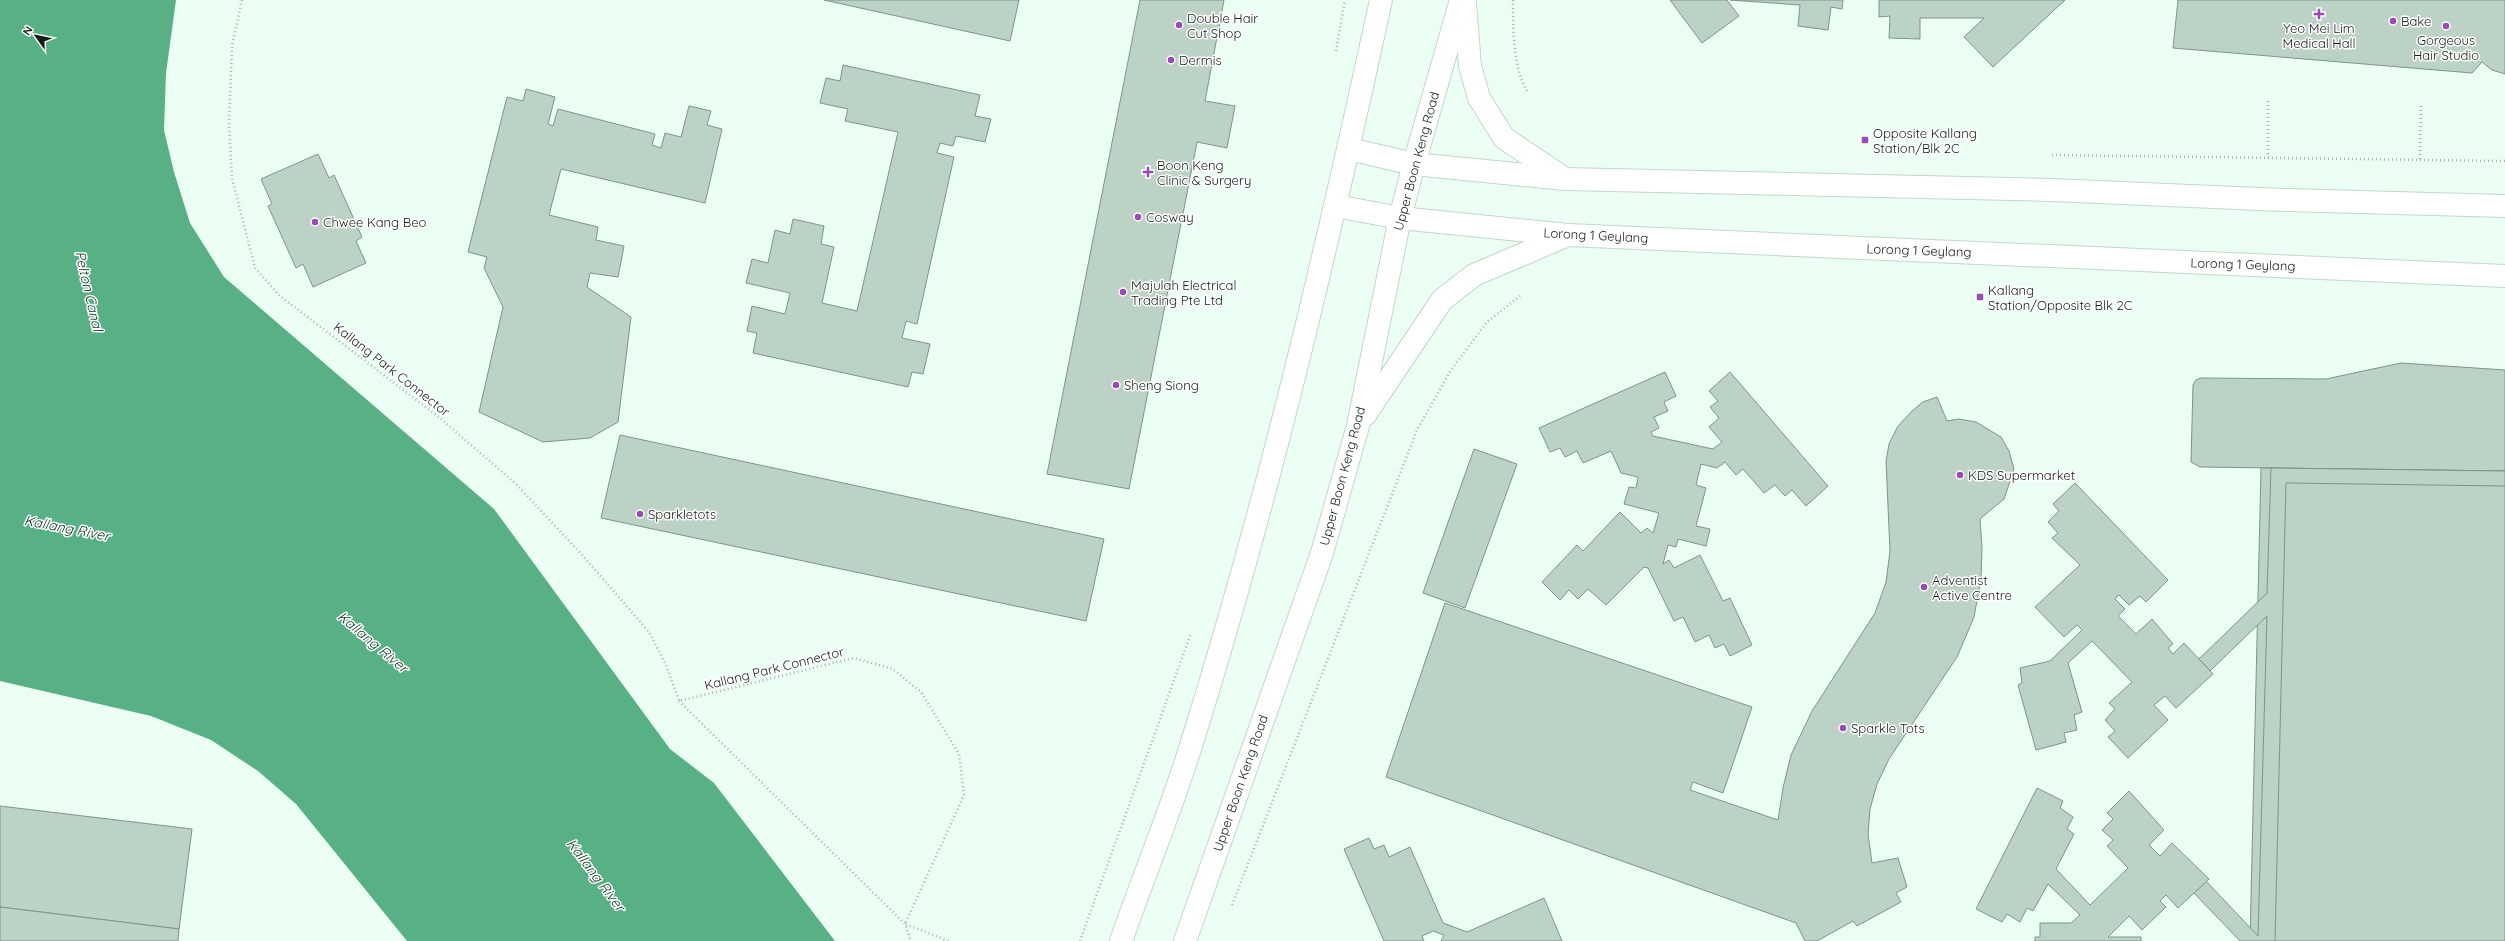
<svg xmlns="http://www.w3.org/2000/svg" width="2505" height="941" font-family="Quicksand,sans-serif">
  <rect width="100%" height="100%" fill="#ecfff4"/>
  <polygon fill="#57b185" points="0,0 176,0 166,73 164,130 174,172 190,223 224,277 494,509 670,749 714,783 835,941 407,941 296,804 258,771 211,740 151,716 0,681"/>
  <g fill="#bbd2c4" stroke="#7e9488">
    <polygon points="824,0 1019,0 1010,41"/>
    <polygon points="1140,0 1224,0 1205,101 1235,106 1227,148 1197,142 1129,489 1047,474"/>
    <polygon points="1670,0 1727,0 1739,16 1702,43"/>
    <polygon points="1730,0 1843,0 1842,9 1831,7 1828,30 1798,26 1800,5"/>
    <polygon points="1879,0 2065,0 1993,67 1964,37 1984,18 1920,18 1920,39 1889,38 1890,16 1879,17"/>
    <polygon points="2178,0 2505,0 2505,74 2492,70 2482,62 2472,73 2173,48"/>
    <polygon points="843,65 980,95 975,116 991,119 985,142 956,136 953,146 940,143 937,153 954,157 917,324 906,321 902,338 930,344 923,374 912,372 908,387 753,353 757,333 747,331 752,306 785,314 790,293 746,283 752,259 768,263 775,230 790,234 793,219 824,226 821,244 834,247 822,303 857,311 898,132 845,121 848,109 820,103 826,78 840,81"/>
    <polygon points="526,89 555,97 548,124 553,126 558,109 655,134 652,145 661,148 665,133 681,137 689,106 711,111 707,125 722,129 705,203 561,169 549,215 598,227 596,240 624,246 618,277 590,273 587,287 631,317 618,422 590,438 543,442 479,412 503,307 484,268 487,257 468,252 507,97 523,101"/>
    <polygon points="318,154 329,178 334,175 362,237 356,241 366,263 313,287 303,264 296,268 268,206 272,204 261,179"/>
    <polygon points="2401,363 2505,370 2505,471 2200,467 2191,462 2193,385 2196,380 2201,378 2326,379"/>
    <polygon points="1665,372 1676,396 1664,402 1668,411 1654,417 1659,428 1651,432 1653,436 1713,449 1722,442 1709,427 1719,418 1710,407 1718,401 1709,391 1730,372 1828,486 1806,506 1792,490 1785,496 1775,485 1764,493 1743,469 1736,475 1725,462 1717,468 1701,464 1696,485 1706,488 1696,526 1710,529 1706,546 1678,539 1676,547 1668,545 1663,564 1669,560 1674,568 1700,555 1723,601 1730,598 1752,645 1730,656 1724,644 1715,648 1709,635 1695,642 1683,617 1674,621 1648,568 1644,567 1606,605 1588,589 1578,599 1569,590 1560,600 1542,582 1577,545 1583,551 1620,512 1641,533 1647,528 1653,533 1659,513 1624,504 1629,487 1636,488 1638,477 1621,473 1611,451 1583,463 1577,451 1565,457 1560,448 1550,452 1539,428"/>
    <polygon points="1937,397 1947,421 1959,419 1976,422 2001,437 2009,451 2014,469 2004,499 1980,519 1982,548 1981,579 1974,617 1957,657 1889,759 1877,784 1870,809 1868,834 1872,863 1898,858 1907,887 1896,893 1901,902 1857,926 1853,921 1817,941 1805,941 1796,923 1386,777 1445,603 1752,707 1723,793 1693,782 1690,790 1778,820 1783,788 1791,755 1812,711 1875,613 1886,582 1890,551 1886,461 1889,444 1898,426 1912,411 1923,402"/>
    <polygon points="620,435 1104,539 1086,621 601,518"/>
    <polygon points="1474,449 1517,464 1465,608 1423,593"/>
    <polygon points="2261,468 2505,471 2505,941 2250,941"/>
    <polygon points="2271,468 2505,471 2505,486 2286,483 2275,941 2240,941 2194,893 2206,881 2258,936 2267,616 2210,671 2199,659 2267,593"/>
    <polygon points="2075,483 2168,580 2146,602 2140,596 2129,605 2119,595 2115,599 2125,609 2118,616 2136,634 2152,619 2173,644 2168,648 2173,654 2184,643 2213,674 2176,708 2165,696 2154,705 2168,720 2128,758 2108,737 2115,731 2105,720 2115,709 2109,703 2132,682 2092,641 2068,663 2082,712 2074,715 2077,730 2064,733 2066,742 2036,750 2018,685 2022,683 2020,668 2050,661 2082,630 2077,625 2064,637 2035,607 2080,565 2052,538 2058,533 2048,522 2059,511 2053,504"/>
    <polygon points="2037,788 2063,801 2060,808 2073,817 2067,829 2074,834 2056,869 2090,905 2128,868 2107,846 2113,840 2102,830 2113,819 2107,813 2129,791 2164,830 2149,845 2160,856 2172,843 2209,879 2178,908 2166,895 2160,901 2166,907 2142,930 2129,916 2108,937 2141,937 2141,941 2035,941 2035,937 2040,937 2040,923 2071,923 2080,915 2048,884 2033,911 2027,908 2020,922 2007,914 2002,922 1976,909"/>
    <polygon points="0,806 192,829 179,929 0,907"/>
    <polygon points="1369,838 1374,849 1384,845 1389,857 1410,847 1443,923 1467,932 1544,898 1562,941 1441,941 1444,935 1433,931 1422,936 1424,941 1384,941 1344,849"/>
    <polygon points="0,907 179,929 178,941 0,941"/>
  </g>
  <g fill="none" stroke-linecap="round" stroke-linejoin="round">
    <defs>
      <g id="minor">
        <polyline points="1349,149 1414,164 1565,179 2052,190 2283,200 2505,206"/>
        <polyline points="1336,206 1400,218 1568,235 2505,276"/>
      </g>
      <g id="secondary">
        <polyline points="1465,3 1470,66 1479,98 1504,138 1565,179"/>
        <polyline points="1365,415 1442,300 1474,275 1568,235"/>
        <path d="M1121 941C1143 878 1169 815 1189 752 1267 505 1326 253 1381 0"/>
        <polyline points="1185,941 1322,553 1358,426 1400,218 1414,164 1461,0"/>
      </g>
    </defs>
    <use href="#minor" stroke="#c0d7ca" stroke-width="24"/>
    <use href="#secondary" stroke="#c0d7ca" stroke-width="24"/>
    <g stroke="#a6b5ac" stroke-width="2.5" stroke-dasharray="1 3" stroke-linecap="butt">
      <polyline points="242,0 232,46 229,122 232,178 255,268 280,296 440,418 517,485 584,557 649,632 666,665 679,701 854,658 893,669 921,692 959,754 964,795 905,924 949,941"/>
      <path d="M1513 0C1513 27 1513 68 1527 91"/>
      <polyline points="1336,51 1345,0"/>
      <polyline points="2268,101 2268,157"/>
      <polyline points="2052,155 2505,161"/>
      <polyline points="2420,159 2421,106"/>
      <polyline points="679,701 905,924 911,941"/>
      <polyline points="1232,905 1417,430 1451,370 1487,322 1520,296"/>
      <polyline points="1080,941 1191,633"/>
    </g>
    <use href="#minor" stroke="#fff" stroke-width="22"/>
    <use href="#secondary" stroke="#fff" stroke-width="22"/>
  </g>
  <g fill="#9a49b8" stroke="#fff" stroke-width="1.5">
    <path d="M2317 8h4v4h4v4h-4v4h-4v-4h-4v-4h4z"/>
    <circle cx="2393" cy="21" r="4"/>
    <circle cx="1179" cy="25" r="4"/>
    <circle cx="2446" cy="26" r="4"/>
    <circle cx="1171" cy="60" r="4"/>
    <rect x="1861" y="136" width="8" height="8" rx="2"/>
    <path d="M1146 166h4v4h4v4h-4v4h-4v-4h-4v-4h4z"/>
    <circle cx="1138" cy="217" r="4"/>
    <circle cx="315" cy="222" r="4"/>
    <circle cx="1123" cy="292" r="4"/>
    <rect x="1976" y="293" width="8" height="8" rx="2"/>
    <circle cx="1116" cy="385" r="4"/>
    <circle cx="1960" cy="475" r="4"/>
    <circle cx="640" cy="514" r="4"/>
    <circle cx="1924" cy="587" r="4"/>
    <circle cx="1843" cy="728" r="4"/>
  </g>
  <g text-anchor="middle" dominant-baseline="central" stroke-width="3" stroke-linejoin="round" paint-order="stroke">
    <g font-size="13" fill="#131b16" stroke="#fff" text-anchor="start">
      <text x="1187" y="18">Double Hair<tspan x="1187" dy="15">Cut Shop</tspan></text>
      <text x="2401" y="21">Bake</text>
      <text x="2319" y="28" text-anchor="middle">Yeo Mei Lim<tspan x="2319" dy="15">Medical Hall</tspan></text>
      <text x="2446" y="40" text-anchor="middle">Gorgeous<tspan x="2446" dy="15">Hair Studio</tspan></text>
      <text x="1179" y="60">Dermis</text>
      <text x="1873" y="133">Opposite Kallang<tspan x="1873" dy="15">Station/Blk 2C</tspan></text>
      <text x="1157" y="165">Boon Keng<tspan x="1157" dy="15">Clinic &amp; Surgery</tspan></text>
      <text x="1146" y="217">Cosway</text>
      <text x="323" y="222">Chwee Kang Beo</text>
      <text x="1131" y="285">Majulah Electrical<tspan x="1131" dy="15">Trading Pte Ltd</tspan></text>
      <text x="1988" y="290">Kallang<tspan x="1988" dy="15">Station/Opposite Blk 2C</tspan></text>
      <text x="1124" y="385">Sheng Siong</text>
      <text x="1968" y="475">KDS Supermarket</text>
      <text x="648" y="514">Sparkletots</text>
      <text x="1932" y="580">Adventist<tspan x="1932" dy="15">Active Centre</tspan></text>
      <text x="1851" y="728">Sparkle Tots</text>
    </g>
    <g font-size="13" fill="#131b16" stroke="#fff">
      <text transform="translate(1416 161) rotate(-75)">Upper Boon Keng Road</text>
      <text transform="translate(1596 235) rotate(3)">Lorong 1 Geylang</text>
      <text transform="translate(1919 250) rotate(2)">Lorong 1 Geylang</text>
      <text transform="translate(2243 264) rotate(2)">Lorong 1 Geylang</text>
      <text transform="translate(392 369) rotate(38)">Kallang Park Connector</text>
      <text transform="translate(1342 476) rotate(-75)">Upper Boon Keng Road</text>
      <text transform="translate(774 668) rotate(-14)">Kallang Park Connector</text>
      <text transform="translate(1240 783) rotate(-71)">Upper Boon Keng Road</text>
    </g>
    <g font-size="14" font-style="italic" fill="#0a3321" stroke="#fff">
      <text transform="translate(89 291) rotate(77)">Pelton Canal</text>
      <text transform="translate(67 528) rotate(11)">Kallang River</text>
      <text transform="translate(373 642) rotate(40)">Kallang River</text>
      <text transform="translate(596 875) rotate(53)">Kallang River</text>
    </g>
  </g>
  <g transform="translate(36 36) rotate(303)" stroke="#ffffff" stroke-width="3" paint-order="stroke">
  <path d="M0-3L7 15L0 10L-7 15Z" fill="#131b16"/>
  <text y="-6" font-size="11" font-weight="bold" text-anchor="middle" fill="#131b16">N</text>
  </g>
</svg>
